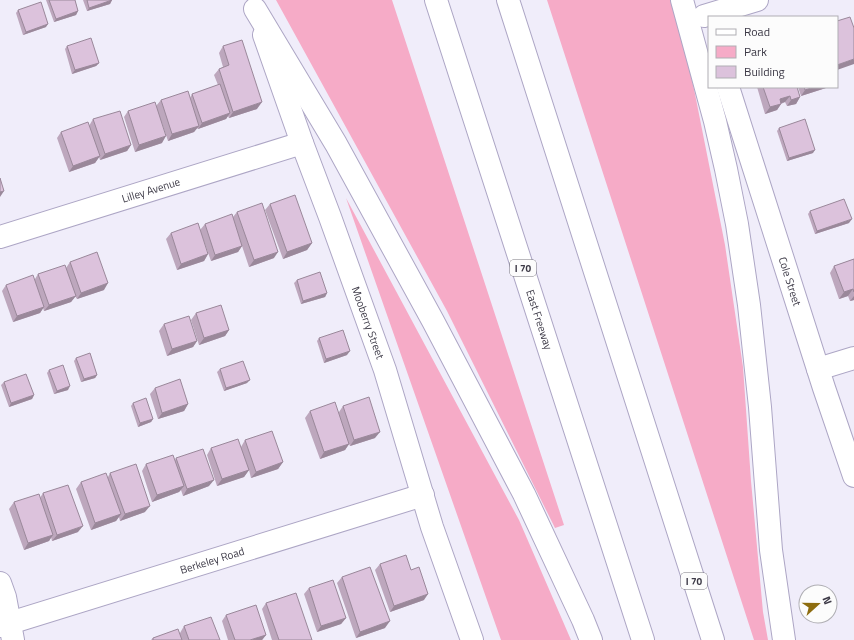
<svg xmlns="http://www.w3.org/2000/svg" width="854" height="640" viewBox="0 0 854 640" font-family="'Titillium Web',sans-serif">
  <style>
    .green { fill: #f6abc7 }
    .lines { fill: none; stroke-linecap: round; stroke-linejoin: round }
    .minor-casing { stroke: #ada6c5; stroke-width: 24 }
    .motorway-casing { stroke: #ada6c5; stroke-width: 24 }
    .minor { stroke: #fff; stroke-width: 22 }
    .motorway { stroke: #fff; stroke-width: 22 }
    .wall { fill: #bda7bd }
    .shaded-wall { fill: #9a889a }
    .building { fill: #dcc2dc; stroke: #9a889a }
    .labels { text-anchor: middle; stroke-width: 3; stroke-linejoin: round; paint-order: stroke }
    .shield { fill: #fcfcfc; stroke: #76747d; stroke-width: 1 }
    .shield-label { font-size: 10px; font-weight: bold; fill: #3c3946 }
    .street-label { font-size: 11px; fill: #3c3946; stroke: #fcfcfc }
  </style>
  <rect width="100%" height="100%" fill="#f0edfa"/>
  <path class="green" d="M276,0H392L564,525L555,528L447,311Z
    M547,0H673L694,89L725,245L743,367L751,481L763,612L768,640H754Z
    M346,198L519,520L571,640H501Z"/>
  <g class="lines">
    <defs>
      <g id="minor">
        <path d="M704,16L757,0"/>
        <path id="s1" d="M264,35L302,143L330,217L385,370L432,527L472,640"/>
        <path id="s2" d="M728,87L824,388L854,476"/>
        <path id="s3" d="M0,237L302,143"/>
        <path d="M818,369L854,358"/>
        <path d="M0,583L5,597L13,640"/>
        <path id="s4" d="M0,626L423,495"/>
      </g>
      <g id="motorway">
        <path id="s5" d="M436,0L643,640"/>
        <path d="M508,0L713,640"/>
        <path d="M682,0L715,121L726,169L737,224L749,305L760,407L771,550L784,640"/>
        <path d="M255,9L336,144L433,321L524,494L583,620L591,640"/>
      </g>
    </defs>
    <use href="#minor" class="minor-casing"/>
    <use href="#motorway" class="motorway-casing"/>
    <use href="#minor" class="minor"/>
    <use href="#motorway" class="motorway"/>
  </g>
  <path class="wall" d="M46,0H75L78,11L76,15L54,22Z
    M83,0H112L110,4L87,11Z
    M18,10L46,27L23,35L16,13Z
    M67,46L99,63L96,66L72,74L65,49Z
    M223,46L257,109L229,118L228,116L226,119L198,129L197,128L194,132L168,141L162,123V143L135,152L124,117L128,111L156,106L161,100L190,98L192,94L218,85L214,75L219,69L223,67L219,53Z
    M757,87H797L800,97L796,104L787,106L785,102L781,104L777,110L765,114Z
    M798,87H829L801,96Z
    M93,119L131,145L127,151L100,160L99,157L95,163L69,172L57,138L61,132L89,126Z
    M779,128L813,153L787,161L777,131Z
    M270,204L312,243L307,250L283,259L265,210Z
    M810,211L849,223L815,234L808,214Z
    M237,212L274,258L249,267L242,246L238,252L211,261L200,230L205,224L233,217Z
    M171,233L208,254L204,261L177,270L166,239Z
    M854,259V300L850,301L848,296L839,299L830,273L834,266Z
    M70,262L104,290L77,299L75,296L71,302L44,311L43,308L40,313L13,322L2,291L6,285L35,279L38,274L66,268Z
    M297,280L327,293L325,297L301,304L294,283Z
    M196,313L229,330L225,336L199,345L191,320Z
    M164,324L197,341L193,347L167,356L159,331Z
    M319,338L347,355L324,363L317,341Z
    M76,358L97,375L95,378L81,382L74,361Z
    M220,369L247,383L224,391L217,372Z
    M49,370L68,390L54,394L47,373Z
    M4,382L34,395L32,399L9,407L1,385Z
    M155,388L188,404L184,411L158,419L150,394Z
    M133,403L153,419L151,422L138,427L131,406Z
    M343,406L375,438L350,446L349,444L345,450L320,459L305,418L310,411L339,412Z
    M245,440L283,462L278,469L251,478L249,470L244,477L217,486L207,455L211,448L241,447Z
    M176,458L209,486L183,496L181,490L179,492L152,502L142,471L146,464L175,460Z
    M110,473L145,512L120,521L119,517L116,521L91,530L76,489L81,482L108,477Z
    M43,493L78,532L52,541L51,537L49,541L24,550L9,509L14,502L40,498Z
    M380,564L411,570L424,600L390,612L375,570Z
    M342,577L385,628L356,638L337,583Z
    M309,588L346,618L341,624L317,632L304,594Z
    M266,603L312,640H272L262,609Z
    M226,615L266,635L262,640H228L222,621Z
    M184,626L220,640H151L153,638L180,633Z"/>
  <path class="shaded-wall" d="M112,0L110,4L87,11L89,8Z
    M78,11L76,15L54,22L56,19Z
    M48,24L46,27L23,35L26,32Z
    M854,59V64L837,70V65Z
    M99,63L96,66L72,74L75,70Z
    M814,87H829L801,96L805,90Z
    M790,96L785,102L775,105L780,99Z
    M800,97L796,104L787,106L791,100Z
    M262,102L257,109L229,118L233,112Z
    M781,104L777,110L765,114L770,107Z
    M230,113L226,119L198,129L202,123Z
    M199,126L194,132L168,141L172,134Z
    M166,136L162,143L135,152L139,145Z
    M131,145L127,151L100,160L105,154Z
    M815,150L813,153L787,161L789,158Z
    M100,156L95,163L69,172L73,166Z
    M4,191L0,197V192Z
    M852,219L849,223L815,234L817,231Z
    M312,243L307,250L283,259L287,252Z
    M242,246L238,252L211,261L215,255Z
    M278,252L274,258L249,267L254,260Z
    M208,254L204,261L177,270L181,264Z
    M108,283L104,290L77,299L81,293Z
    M853,289L848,296L839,299L844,292Z
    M327,293L325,297L301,304L303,301Z
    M76,296L71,302L44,311L49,305Z
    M854,296V300L850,301Z
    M44,307L40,313L13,322L17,316Z
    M229,330L225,336L199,345L204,338Z
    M197,341L193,347L167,356L172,349Z
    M350,351L347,355L324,363L326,359Z
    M97,375L95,378L81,382L84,379Z
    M250,380L247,383L224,391L226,388Z
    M70,386L68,390L54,394L57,391Z
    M34,395L32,399L9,407L11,403Z
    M188,404L184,411L158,419L162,413Z
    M153,419L151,422L138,427L140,423Z
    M380,432L375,438L350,446L354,440Z
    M349,444L345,450L320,459L324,452Z
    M283,462L278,469L251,478L256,472Z
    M249,470L244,477L217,486L222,479Z
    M214,480L209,486L183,496L187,489Z
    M184,486L179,492L152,502L157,495Z
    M150,506L145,512L120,521L125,514Z
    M121,514L116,521L91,530L95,523Z
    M83,526L78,532L52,541L57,535Z
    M53,535L49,541L24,550L28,543Z
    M428,594L424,600L390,612L394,606Z
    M346,618L341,624L317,632L321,626Z
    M390,621L385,628L356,638L360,632Z
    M266,635L262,640H250Z"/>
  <path class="building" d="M49,0H75L78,11L56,19Z
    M87,0H112L89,8Z
    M41,2L48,24L26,32L18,10Z
    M850,17L854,28V59L837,65V21Z
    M91,38L99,63L75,70L67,46Z
    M242,40L262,102L233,112L219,69L229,65L223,46Z
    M220,84L230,113L202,123L192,94Z
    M763,87H797L800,97L791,100L790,96L780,99L781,104L770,107Z
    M804,87H814L805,90Z
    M188,91L199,126L172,134L161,100Z
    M155,102L166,136L139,145L128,111Z
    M120,111L131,145L105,154L93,119Z
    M805,119L815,150L789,158L779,128Z
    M88,122L100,156L73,166L61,132Z
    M0,178L4,191L0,192Z
    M295,195L312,243L287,252L270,204Z
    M844,199L852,219L817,231L810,211Z
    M262,203L278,252L254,260L237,212Z
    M232,214L242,246L215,255L205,224Z
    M198,223L208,254L181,264L171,233Z
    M97,252L108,283L81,293L70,262Z
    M854,259V292L853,289L844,292L834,266Z
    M65,265L76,296L49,305L38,274Z
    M320,272L327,293L303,301L297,280Z
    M33,275L44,307L17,316L6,285Z
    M221,305L229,330L204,338L196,313Z
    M189,316L197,341L172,349L164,324Z
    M343,330L350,351L326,359L319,338Z
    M90,353L97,375L84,379L76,358Z
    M243,361L250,380L226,388L220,369Z
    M63,365L70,386L57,391L49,370Z
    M26,374L34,395L11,403L4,382Z
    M180,379L188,404L162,413L155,388Z
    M369,397L380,432L354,440L343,406Z
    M146,398L153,419L140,423L133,403Z
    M335,402L349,444L324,452L310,411Z
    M272,431L283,462L256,472L245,440Z
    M238,439L249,470L222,479L211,448Z
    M203,449L214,480L187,489L176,458Z
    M173,455L184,486L157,495L146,464Z
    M136,464L150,506L125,514L110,473Z
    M106,473L121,514L95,523L81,482Z
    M68,485L83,526L57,535L43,493Z
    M39,494L53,535L28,543L14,502Z
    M406,555L411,570L419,567L428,594L394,606L380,564Z
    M370,567L390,621L360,632L342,577Z
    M333,580L346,618L321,626L309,588Z
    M296,593L312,640H279L266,603Z
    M256,605L266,635L250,640H235L226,615Z
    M211,617L220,640H189L184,626Z
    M178,629L182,640H153V638Z"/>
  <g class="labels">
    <g class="shield">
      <rect x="510" y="260" width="26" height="16" rx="3"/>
      <rect x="681" y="573" width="26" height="16" rx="3"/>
    </g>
    <g class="shield-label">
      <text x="523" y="272">I 70</text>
      <text x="694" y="585">I 70</text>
    </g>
    <g class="street-label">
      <text dy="4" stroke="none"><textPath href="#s3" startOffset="158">Lilley Avenue</textPath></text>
      <text dy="4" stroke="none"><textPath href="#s2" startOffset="204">Cole Street</textPath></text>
      <text dy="4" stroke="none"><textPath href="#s5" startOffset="336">East Freeway</textPath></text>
      <text dy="4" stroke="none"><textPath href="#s1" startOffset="306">Mooberry Street</textPath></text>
      <text dy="4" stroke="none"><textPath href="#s4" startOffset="222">Berkeley Road</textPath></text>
    </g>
  </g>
  <rect x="708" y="16" width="130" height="72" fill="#fcfcfc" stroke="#afaeb3"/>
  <rect x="716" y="29" width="20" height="6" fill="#ffffff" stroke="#afaeb3"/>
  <text x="744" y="36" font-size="12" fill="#3c3946">Road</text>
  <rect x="716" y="46" width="20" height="12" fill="#f6abc7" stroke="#afaeb3"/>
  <text x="744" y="56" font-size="12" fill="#3c3946">Park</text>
  <rect x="716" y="66" width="20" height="12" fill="#dcc2dc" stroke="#afaeb3"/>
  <text x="744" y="76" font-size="12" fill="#3c3946">Building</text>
  <g transform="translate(818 604) rotate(69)"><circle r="19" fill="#fcfcfc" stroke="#afaeb3"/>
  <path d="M0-3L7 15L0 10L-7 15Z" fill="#8d6c0f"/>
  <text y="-6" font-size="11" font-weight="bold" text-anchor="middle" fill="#3c3946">N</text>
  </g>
</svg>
